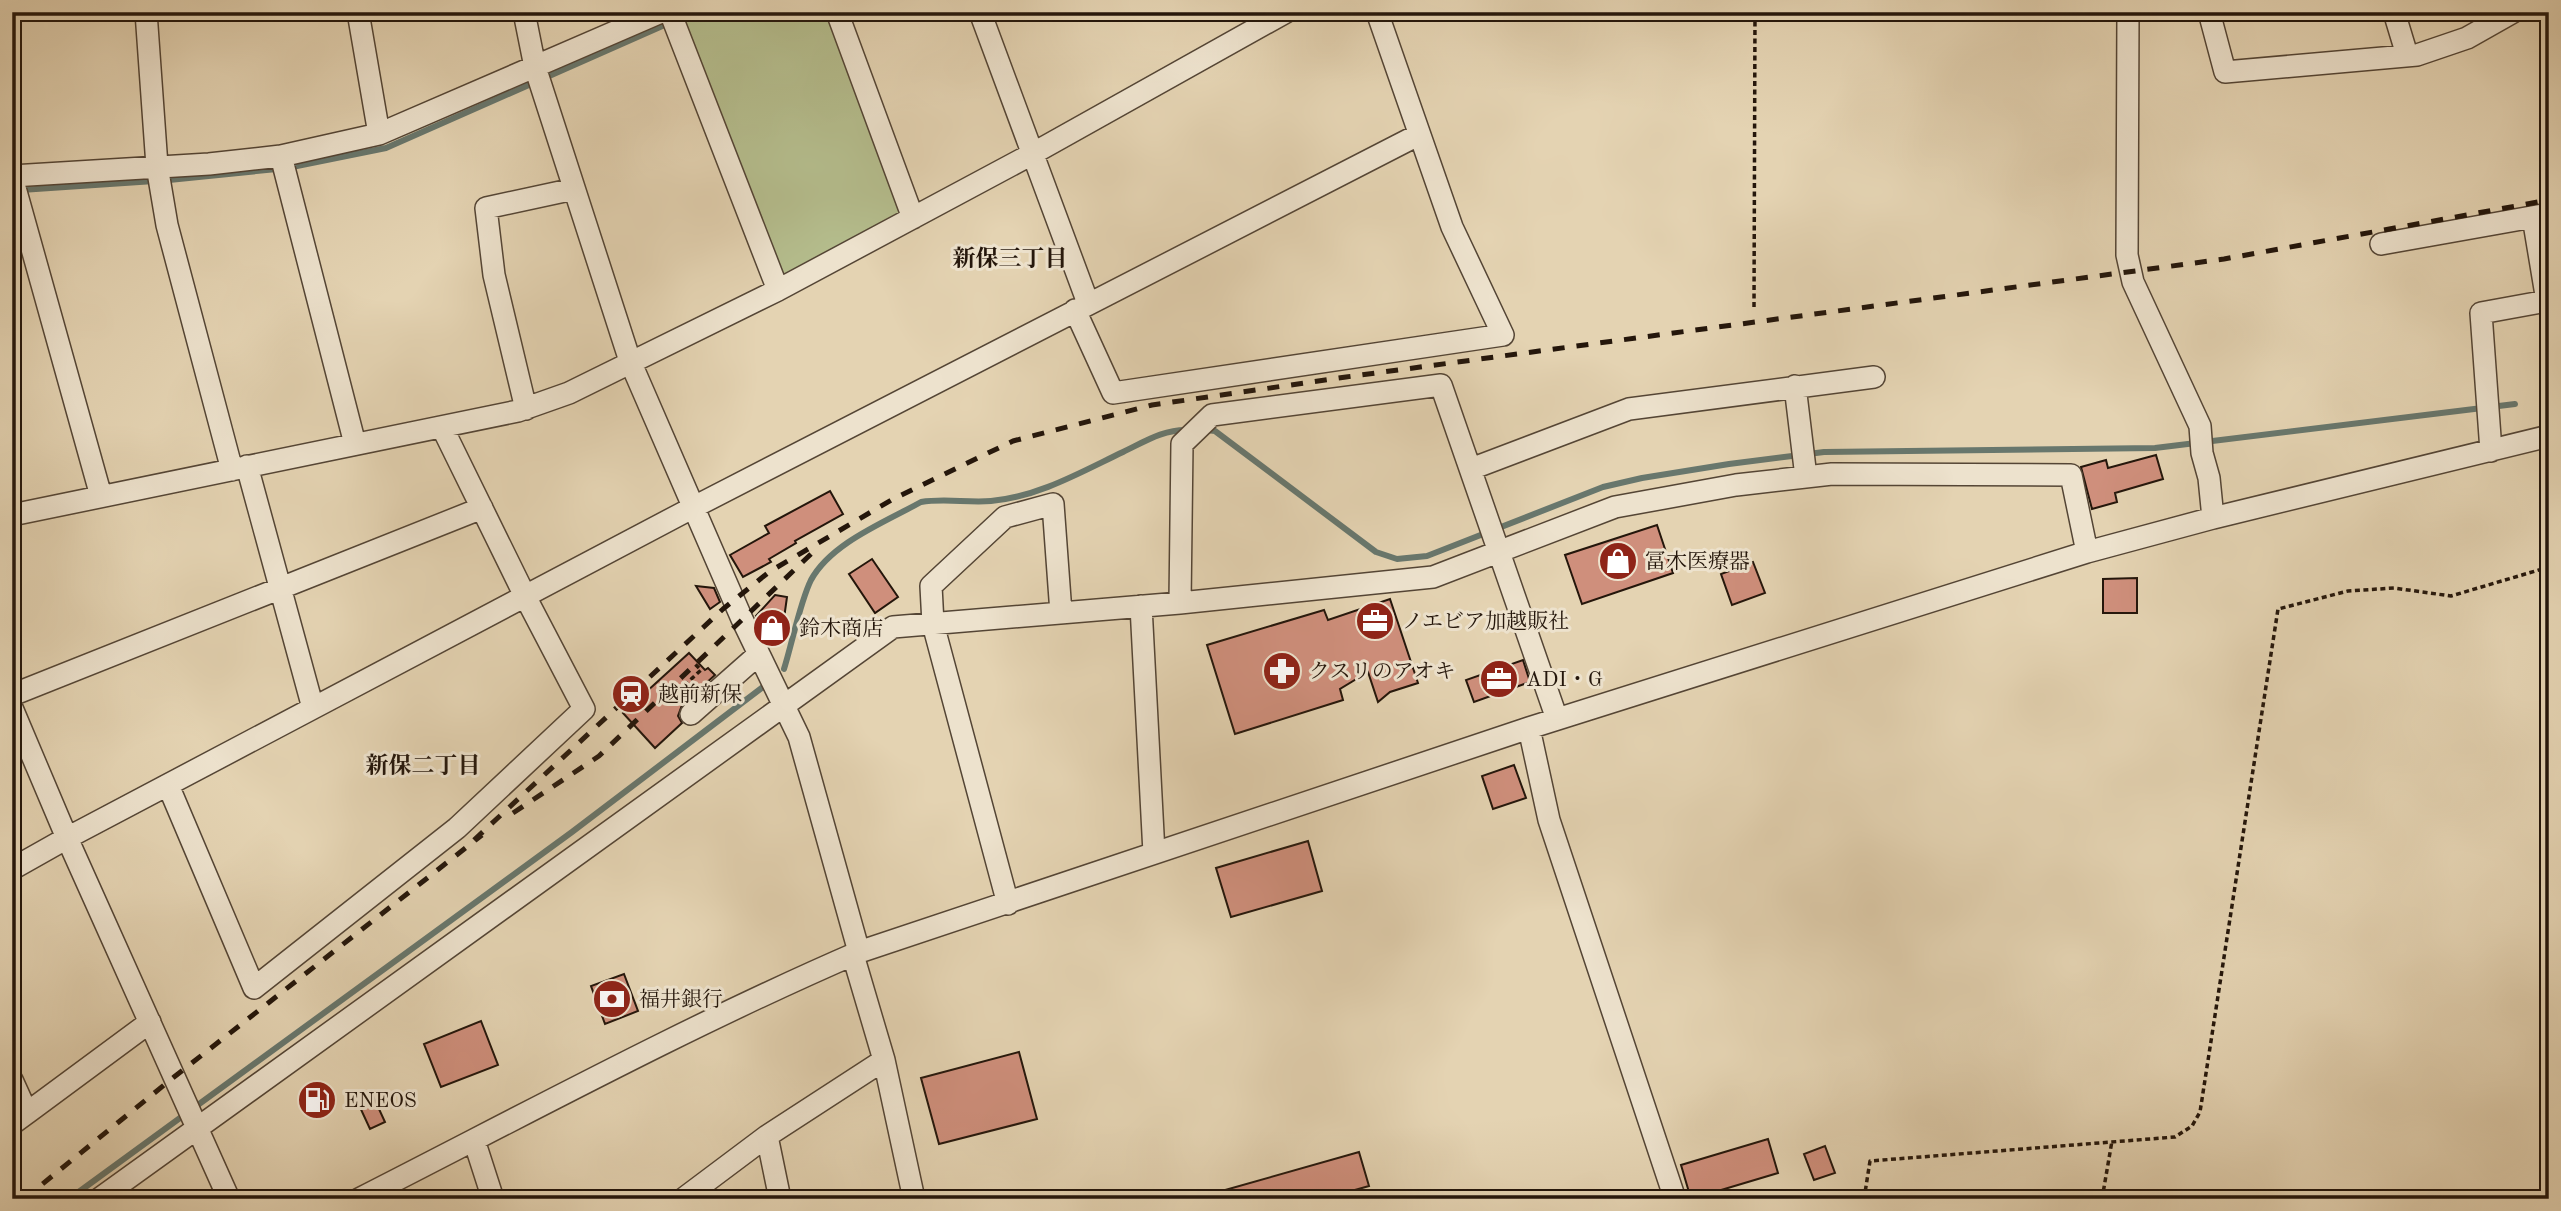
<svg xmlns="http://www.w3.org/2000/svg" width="2561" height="1211" viewBox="0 0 2561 1211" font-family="'Old Standard TT','Noto Serif JP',serif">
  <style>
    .green { fill: #b4bc8c; stroke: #6c694c; stroke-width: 2 }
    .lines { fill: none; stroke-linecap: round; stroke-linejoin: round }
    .stream { stroke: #68776d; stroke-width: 6 }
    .building { fill: #cf8f7c; stroke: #24160b; stroke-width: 2 }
    .minor-casing { stroke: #544535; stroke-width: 24 }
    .path { stroke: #24160b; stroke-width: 3.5; stroke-dasharray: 5 3.5; stroke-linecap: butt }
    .minor { stroke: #ede2cd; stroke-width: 21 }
    .rail { stroke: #24160b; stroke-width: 5; stroke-dasharray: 12 12; stroke-linecap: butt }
    .labels { text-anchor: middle; stroke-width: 6; stroke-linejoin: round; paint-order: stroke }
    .poi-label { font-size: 21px; fill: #24160b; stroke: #ede2cd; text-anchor: start }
    .neighbourhood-label { font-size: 23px; font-weight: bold; fill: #24160b; stroke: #ede2cd }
  </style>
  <rect width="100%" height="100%" fill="#e4d3b2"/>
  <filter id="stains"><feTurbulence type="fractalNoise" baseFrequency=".00286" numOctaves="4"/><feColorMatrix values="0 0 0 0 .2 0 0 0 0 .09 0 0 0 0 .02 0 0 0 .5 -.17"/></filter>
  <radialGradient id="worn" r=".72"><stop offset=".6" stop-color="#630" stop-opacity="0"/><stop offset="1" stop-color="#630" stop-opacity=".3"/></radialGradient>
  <path class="green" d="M704,12H830L913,218L783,287L676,26Z"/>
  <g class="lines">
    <path class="stream" d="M21,190L169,180L287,168L386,148L694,12
      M1206,430L1215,431L1376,552L1397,559L1427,556L1603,487L1642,478L1729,464L1824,452L2155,448L2515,404
      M784,669C792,644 800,602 811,580C831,543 885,522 921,502C945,498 967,503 991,501C1038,497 1081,472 1123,452C1144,442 1164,429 1188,430
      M69,1199L572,832L763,687"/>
  </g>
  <path class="building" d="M2156,455L2163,479L2115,493L2117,502L2092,509L2081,467L2106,460L2108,468Z
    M830,491L843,514L795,541L796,543L769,559L771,562L743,577L730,555L769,533L765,526Z
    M1657,525L1673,573L1582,604L1565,555Z
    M872,559L898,597L875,613L849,574Z
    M1753,562L1765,593L1732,605L1721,574Z
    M2137,578V613H2103V579Z
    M696,586L714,588L720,602L710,609Z
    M775,595L787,597L781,640L771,645L756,616Z
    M1390,599L1418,683L1390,692L1378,702L1368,672L1340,689L1343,700L1235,734L1207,645L1324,610L1328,620Z
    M689,653L705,670L708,668L715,675L682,705L678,716L682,723L655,748L623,713Z
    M1523,660L1530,682L1474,702L1466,680Z
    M1514,765L1526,798L1493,809L1482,776Z
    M1308,841L1322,891L1231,917L1216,868Z
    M624,974L638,1011L605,1024L591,986Z
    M481,1021L498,1065L441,1087L424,1044Z
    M1019,1052L1037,1119L939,1144L921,1078Z
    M373,1096L385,1122L370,1129L358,1103Z
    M1768,1139L1778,1173L1691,1199L1681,1165Z
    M1825,1146L1835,1173L1814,1180L1804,1154Z
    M1359,1152L1369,1186L1323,1199H1212L1211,1194Z"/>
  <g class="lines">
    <defs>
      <path id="minor" d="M146,12L157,166L167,225L232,470
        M358,12L379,134
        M524,12L535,67L630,361L742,619L799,737L859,952
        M670,12L778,290
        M837,12L913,218
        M980,12L1088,303
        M2128,12L2127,255L2133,282L2200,426L2202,453L2209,478L2213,518
        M2209,12L2225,72L2417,55L2467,38L2513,12
        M2394,12L2407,55
        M281,156L355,444
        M12,176L209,164L281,156L379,134L661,12
        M12,177L101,496
        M2381,244L2549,214
        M1075,310L1113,393L1503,335L1452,227L1377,12
        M1795,386L1806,477
        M526,409L494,275L486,208L574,189
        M2491,451L2481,313L2547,301L2533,217
        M247,466L313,708
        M1471,469L1629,409L1874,377
        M12,515L518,411L569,393L778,290L1032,154L1286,12
        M1180,603L1182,444L1212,415L1441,385L1557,719
        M1141,606L1154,853
        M12,695L482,508
        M12,708L67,838L229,1199
        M691,714L759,654
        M1529,728L1549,820L1675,1199
        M168,785L254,988L457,828L584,709L525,596L442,427
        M12,869L67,838L694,507L1418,135
        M1008,904L933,624L931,586L1005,517L1053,504L1061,613
        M853,955L884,1060L914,1199
        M12,1080L27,1113L12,1124
        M27,1113L150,1022
        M767,1136L780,1199
        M474,1140L493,1199
        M99,1199L893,627L1180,603L1433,577L1615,507L1736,485L1832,474L2071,475L2087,552
        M359,1199C524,1115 688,1026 859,952L1529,728L2087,552L2213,518L2549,436
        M683,1199L767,1136L884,1060"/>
    </defs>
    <use href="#minor" class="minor-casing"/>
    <path class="path" d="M1754,307L1755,12
      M676,697L674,695L701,670L694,663
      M1864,1199L1870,1161L2175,1137L2192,1126L2200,1112L2278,609L2348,591L2394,588L2451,596L2549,567
      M2102,1199L2112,1141"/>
    <use href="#minor" class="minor"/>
    <path class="rail" d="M513,813L599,756L811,554
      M474,840L723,609L769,572L893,499L1013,441L1152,405L1346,377L2224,259L2549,200
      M24,1199L174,1077L482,835"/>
  </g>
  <defs>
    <symbol id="shop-disc" viewBox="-11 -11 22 22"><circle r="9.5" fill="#8f2418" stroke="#ede2cd"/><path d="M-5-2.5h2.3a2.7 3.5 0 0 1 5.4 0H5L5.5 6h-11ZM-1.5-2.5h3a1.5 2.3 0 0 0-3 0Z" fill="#fff"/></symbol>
    <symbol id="office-disc" viewBox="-11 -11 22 22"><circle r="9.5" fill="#8f2418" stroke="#ede2cd"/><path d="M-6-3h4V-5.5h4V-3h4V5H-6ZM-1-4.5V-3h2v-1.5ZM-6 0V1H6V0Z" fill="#fff"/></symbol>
    <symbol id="pharmacy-disc" viewBox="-11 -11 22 22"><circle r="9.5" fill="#8f2418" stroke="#ede2cd"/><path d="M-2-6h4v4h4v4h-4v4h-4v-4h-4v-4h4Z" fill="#fff"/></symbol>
    <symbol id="station-disc" viewBox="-11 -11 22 22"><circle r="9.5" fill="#8f2418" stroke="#ede2cd"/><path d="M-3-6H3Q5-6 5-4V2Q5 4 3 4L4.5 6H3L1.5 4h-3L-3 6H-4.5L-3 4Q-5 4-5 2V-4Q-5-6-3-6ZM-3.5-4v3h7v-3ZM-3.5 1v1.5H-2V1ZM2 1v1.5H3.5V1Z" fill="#fff"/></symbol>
    <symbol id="bank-disc" viewBox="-11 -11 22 22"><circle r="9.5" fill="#8f2418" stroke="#ede2cd"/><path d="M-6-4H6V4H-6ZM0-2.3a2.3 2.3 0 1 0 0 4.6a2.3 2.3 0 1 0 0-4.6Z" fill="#fff"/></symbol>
    <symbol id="fuel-disc" viewBox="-11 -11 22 22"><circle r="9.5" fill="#8f2418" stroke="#ede2cd"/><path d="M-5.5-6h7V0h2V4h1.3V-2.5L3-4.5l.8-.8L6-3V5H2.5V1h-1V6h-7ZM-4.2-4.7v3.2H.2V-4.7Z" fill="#fff"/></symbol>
  </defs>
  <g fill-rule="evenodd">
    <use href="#shop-disc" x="1596" y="539" width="44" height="44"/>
    <use href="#office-disc" x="1353" y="599" width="44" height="44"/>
    <use href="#shop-disc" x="750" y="606" width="44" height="44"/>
    <use href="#pharmacy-disc" x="1260" y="649" width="44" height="44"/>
    <use href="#office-disc" x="1477" y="657" width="44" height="44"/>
    <use href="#station-disc" x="609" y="672" width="44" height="44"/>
    <use href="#bank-disc" x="590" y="977" width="44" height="44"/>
    <use href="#fuel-disc" x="295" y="1078" width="44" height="44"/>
  </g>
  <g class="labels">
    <g class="poi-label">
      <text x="1645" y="568">冨木医療器</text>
      <text x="1402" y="628">ノエビア加越販社</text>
      <text x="799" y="635">鈴木商店</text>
      <text x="1309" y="678">クスリのアオキ</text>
      <text x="1526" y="686">ADI・G</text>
      <text x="658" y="701">越前新保</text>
      <text x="639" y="1006">福井銀行</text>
      <text x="344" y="1107">ENEOS</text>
    </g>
    <g class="neighbourhood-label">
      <text x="1010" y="266">新保三丁目</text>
      <text x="423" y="773">新保二丁目</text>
    </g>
  </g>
  <rect width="2561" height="1211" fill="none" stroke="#e4d3b2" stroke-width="42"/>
  <rect x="14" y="14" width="2533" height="1183" fill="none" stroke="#24160b" stroke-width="3.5"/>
  <rect x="21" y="21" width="2519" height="1169" fill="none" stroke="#24160b" stroke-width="2"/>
  <rect width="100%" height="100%" filter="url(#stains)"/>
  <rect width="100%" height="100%" fill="url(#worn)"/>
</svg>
